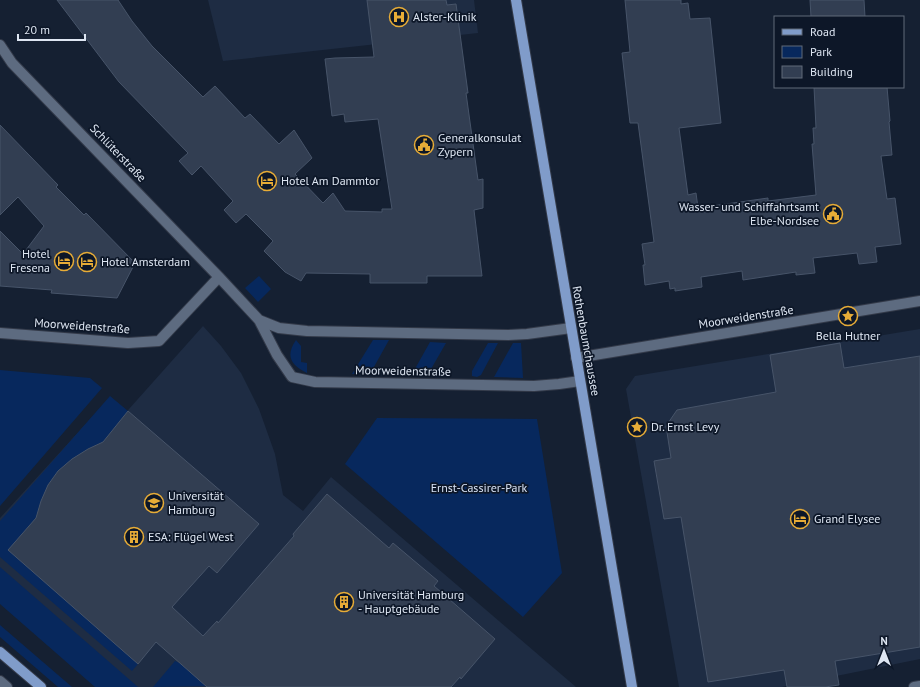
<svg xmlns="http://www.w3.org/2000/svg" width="920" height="687" viewBox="0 0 920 687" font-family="'PT Sans',sans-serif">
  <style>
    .built { fill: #1e2c43 }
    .green { fill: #07285d }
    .building { fill: #323e52; stroke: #475469 }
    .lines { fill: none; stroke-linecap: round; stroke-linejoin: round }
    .minor-casing { stroke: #333a49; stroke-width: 12 }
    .major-casing { stroke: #333a49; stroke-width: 12 }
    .minor { stroke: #5d6b80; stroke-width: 10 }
    .major { stroke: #809cca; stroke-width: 10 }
    .labels { text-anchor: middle; stroke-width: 3.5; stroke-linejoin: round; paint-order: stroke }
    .poi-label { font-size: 12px; fill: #dee6f2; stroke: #0d1728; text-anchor: start }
    .street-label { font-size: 12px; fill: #dee6f2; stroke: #0d1728 }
    .park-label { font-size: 12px; fill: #d7e2f5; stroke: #0d1728 }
  </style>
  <rect width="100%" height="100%" fill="#152032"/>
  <path class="built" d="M208,0H474L478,33L223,61Z
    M203,326L221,346L241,373L259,409L275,454L283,495L303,511L331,477L576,687H108L0,593V518L105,403L121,418Z
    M920,329V659L782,687H679L626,389L635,376Z"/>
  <path class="green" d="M259,276L271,289L258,302L245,288Z
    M296,340L301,346V362L307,363V373C291,365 285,356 296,340Z
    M373,340H389L370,374H352Z
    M430,342L446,343L427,376H411Z
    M488,343H498L481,375L477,377L472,376V371Z
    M513,343H521L523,378L494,377Z
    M0,370L90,378L102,388L0,506Z
    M110,396L128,411L103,442L88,449L72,459L58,471L48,485L41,501L36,518L9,550L138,664L132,671L0,557V521Z
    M377,418L537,419L562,573L523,617L345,464Z
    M0,567L138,687H95L0,604Z
    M0,625L72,687H58L0,637Z
    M175,661L180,663L206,686L153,687Z"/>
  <path class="building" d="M57,0H118L132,21L152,46L203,97L215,86L245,118L250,114L279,144L294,130L312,158L295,174L323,203L333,193L345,211L382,212V209H392L378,119L345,122L344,114L332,116L325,59L335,58L374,57L367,0H446L447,5L456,4L468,93H466L478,180L483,179V208L474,210L482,276H427V283H370V274L306,273L301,281L285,272L264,251L273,241L246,214L236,223L224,210L233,201L201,166L192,175L179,161L188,153L119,82Z
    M625,0H681V4L688,3L690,19L710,18L721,123L679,128L688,195L696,193L698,208L768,198V201L816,195L812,144H814L813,128H816L814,87H887L890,121L889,122L892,155L881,156L887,199L895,198L901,244L875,247L877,262L859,264L857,253L813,258L815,273L796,275V272L743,280L742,271L701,277L702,287L675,291V288L670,289L669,281L645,285L643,265H645L642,244L654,242L638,123H630L622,53L630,52Z
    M810,0H864L865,17H811Z
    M0,125L58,185L56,187L84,215L86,213L135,263L117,298L51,293L52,290L0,286V231L23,254L44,226L18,197L0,215Z
    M840,343L844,368L920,356V647L835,661L839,685L825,687H787L784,670L708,682L681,517L664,519L654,461L671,458L666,426L677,410L776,392L770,355Z
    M128,411L259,524L217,573L209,566L172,607L203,636L217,621L218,623L294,536L293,534L327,494L389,548L393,543L438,581L434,586L495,639L461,679L460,677L451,687H207L156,642L138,664L8,550L36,518L41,501L48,485L58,471L72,459L88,449L103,442Z"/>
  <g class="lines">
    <defs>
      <path id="minor" d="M0,45L12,63L219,277L259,320L277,355L292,377L315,382L534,386L559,384L580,381
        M259,320L279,328L307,331L508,335L527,334L571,328
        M0,333L128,343L159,341L219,277
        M576,358L920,301
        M0,681L7,687
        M914,687L920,686"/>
      <path id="major" d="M516,0L632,687
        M0,652L41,687"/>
    </defs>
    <use href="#minor" class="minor-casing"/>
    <use href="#major" class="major-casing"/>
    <use href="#minor" class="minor"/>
    <use href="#major" class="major"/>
  </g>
  <defs>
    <symbol id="hospital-ring" viewBox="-11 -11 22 22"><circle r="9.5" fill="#0d1728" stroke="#e7ac37" stroke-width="1.5"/><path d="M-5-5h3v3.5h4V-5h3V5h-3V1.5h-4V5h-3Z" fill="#e7ac37"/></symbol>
    <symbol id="civic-ring" viewBox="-11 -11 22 22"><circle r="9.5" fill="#0d1728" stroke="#e7ac37" stroke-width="1.5"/><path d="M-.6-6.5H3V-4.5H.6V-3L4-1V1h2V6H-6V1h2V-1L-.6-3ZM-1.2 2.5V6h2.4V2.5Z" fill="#e7ac37"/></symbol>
    <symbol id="hotel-ring" viewBox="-11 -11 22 22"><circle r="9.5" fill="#0d1728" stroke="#e7ac37" stroke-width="1.5"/><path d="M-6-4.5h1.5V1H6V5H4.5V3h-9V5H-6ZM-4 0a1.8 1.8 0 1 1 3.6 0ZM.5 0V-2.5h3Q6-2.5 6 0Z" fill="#e7ac37"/></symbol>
    <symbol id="sight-ring" viewBox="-11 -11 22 22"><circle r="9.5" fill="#0d1728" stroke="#e7ac37" stroke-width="1.5"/><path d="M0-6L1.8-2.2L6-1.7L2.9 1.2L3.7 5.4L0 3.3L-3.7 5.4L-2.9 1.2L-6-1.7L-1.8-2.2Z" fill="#e7ac37"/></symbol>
    <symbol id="university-ring" viewBox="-11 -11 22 22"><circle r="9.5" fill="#0d1728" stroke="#e7ac37" stroke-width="1.5"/><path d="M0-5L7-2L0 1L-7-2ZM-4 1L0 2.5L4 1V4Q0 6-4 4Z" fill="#e7ac37"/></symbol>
    <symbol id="building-ring" viewBox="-11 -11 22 22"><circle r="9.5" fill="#0d1728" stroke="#e7ac37" stroke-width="1.5"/><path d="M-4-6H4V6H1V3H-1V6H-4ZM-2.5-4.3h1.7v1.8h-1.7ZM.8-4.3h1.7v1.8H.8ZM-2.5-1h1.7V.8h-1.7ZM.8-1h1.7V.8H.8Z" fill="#e7ac37"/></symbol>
  </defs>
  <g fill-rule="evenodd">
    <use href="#hospital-ring" x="388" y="6" width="22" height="22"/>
    <use href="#civic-ring" x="413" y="134" width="22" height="22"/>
    <use href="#hotel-ring" x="256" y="170" width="22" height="22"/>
    <use href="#civic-ring" x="822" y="203" width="22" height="22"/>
    <use href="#hotel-ring" x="53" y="250" width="22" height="22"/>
    <use href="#hotel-ring" x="76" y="251" width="22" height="22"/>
    <use href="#sight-ring" x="837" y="305" width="22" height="22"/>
    <use href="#sight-ring" x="626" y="416" width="22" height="22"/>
    <use href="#university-ring" x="143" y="492" width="22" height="22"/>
    <use href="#hotel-ring" x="789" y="508" width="22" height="22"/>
    <use href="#building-ring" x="123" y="526" width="22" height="22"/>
    <use href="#building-ring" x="333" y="591" width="22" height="22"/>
  </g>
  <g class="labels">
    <g class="poi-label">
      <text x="413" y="21">Alster-Klinik</text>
      <text x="438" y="142">Generalkonsulat<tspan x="438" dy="14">Zypern</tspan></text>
      <text x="281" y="185">Hotel Am Dammtor</text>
      <text x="819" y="211" text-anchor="end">Wasser- und Schiffahrtsamt<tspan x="819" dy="14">Elbe-Nordsee</tspan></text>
      <text x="50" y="258" text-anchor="end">Hotel<tspan x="50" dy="14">Fresena</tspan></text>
      <text x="101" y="266">Hotel Amsterdam</text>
      <text x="848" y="340" text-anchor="middle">Bella Hutner</text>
      <text x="651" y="431">Dr. Ernst Levy</text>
      <text x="168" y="500">Universität<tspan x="168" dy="14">Hamburg</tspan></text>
      <text x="814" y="523">Grand Elysee</text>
      <text x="148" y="541">ESA: Flügel West</text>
      <text x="358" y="599">Universität Hamburg<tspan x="358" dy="14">- Hauptgebäude</tspan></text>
    </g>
    <g class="street-label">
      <text transform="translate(118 153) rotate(46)" y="4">Schlüterstraße</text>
      <text transform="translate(746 317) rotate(-9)" y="4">Moorweidenstraße</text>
      <text transform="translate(82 326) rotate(4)" y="4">Moorweidenstraße</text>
      <text transform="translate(586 341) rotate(80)" y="4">Rothenbaumchaussee</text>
      <text transform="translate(403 371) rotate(1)" y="4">Moorweidenstraße</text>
    </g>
    <g class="park-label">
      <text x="479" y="492">Ernst-Cassirer-Park</text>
    </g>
  </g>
  <rect x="774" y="16" width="130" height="72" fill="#0d1728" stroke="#616a79"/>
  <rect x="782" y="29" width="20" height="6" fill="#809cca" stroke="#616a79"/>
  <text x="810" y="36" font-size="12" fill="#dee6f2">Road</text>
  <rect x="782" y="46" width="20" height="12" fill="#07285d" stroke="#616a79"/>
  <text x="810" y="56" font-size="12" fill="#dee6f2">Park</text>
  <rect x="782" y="66" width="20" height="12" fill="#323e52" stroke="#616a79"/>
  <text x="810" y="76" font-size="12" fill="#dee6f2">Building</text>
  <g transform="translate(884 651)" stroke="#0d1728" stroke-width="3" paint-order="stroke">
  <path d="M0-3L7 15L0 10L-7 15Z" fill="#dee6f2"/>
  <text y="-6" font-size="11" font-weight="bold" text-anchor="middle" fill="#dee6f2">N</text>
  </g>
  <path d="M18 34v6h67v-6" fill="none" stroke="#dee6f2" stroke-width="2"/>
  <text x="24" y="34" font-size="12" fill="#dee6f2" stroke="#0d1728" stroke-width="3" paint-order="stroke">20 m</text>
</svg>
